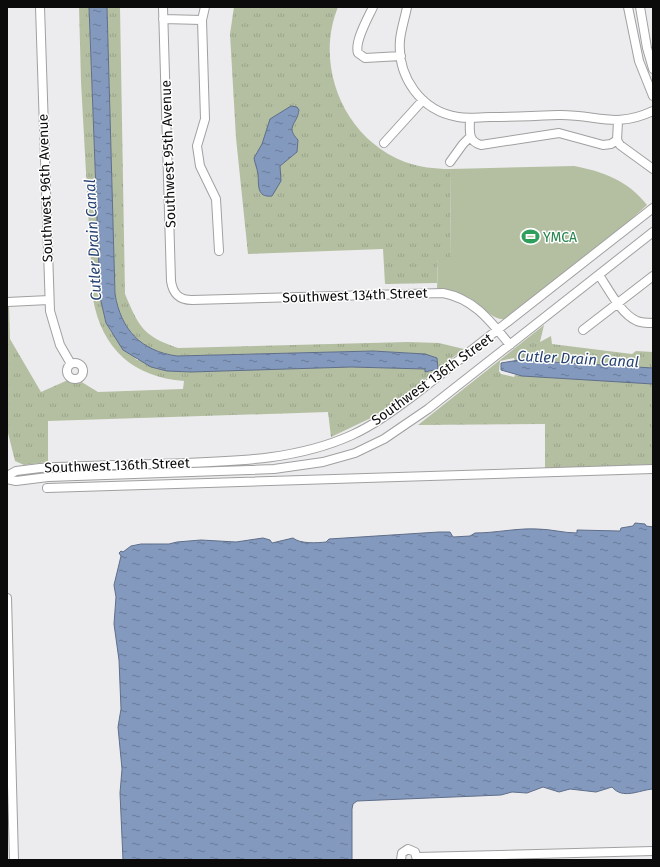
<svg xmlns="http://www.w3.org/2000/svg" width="660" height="867" viewBox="0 0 660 867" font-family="'Fira Sans',sans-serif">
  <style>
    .grass { fill: url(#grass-tufts) }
    .park { fill: #b4bfa2 }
    .water { fill: url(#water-ripples); stroke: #5f6e89 }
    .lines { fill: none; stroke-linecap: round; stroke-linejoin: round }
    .minor-casing { stroke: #a0a0a1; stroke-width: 10 }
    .minor { stroke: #fff; stroke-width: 8 }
    .labels { text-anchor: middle; stroke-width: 3; stroke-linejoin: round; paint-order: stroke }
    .street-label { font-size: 14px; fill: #0b0b0c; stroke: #fff }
    .leisure-label { font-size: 14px; fill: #27864d; stroke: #fff; text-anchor: start }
    .water-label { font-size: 15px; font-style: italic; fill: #254272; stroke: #fff }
  </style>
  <defs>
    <pattern id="grass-tufts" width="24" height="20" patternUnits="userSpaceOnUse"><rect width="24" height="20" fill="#b4bfa2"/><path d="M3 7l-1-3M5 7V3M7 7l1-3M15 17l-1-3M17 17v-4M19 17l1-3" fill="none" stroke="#99a38a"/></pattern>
    <pattern id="water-ripples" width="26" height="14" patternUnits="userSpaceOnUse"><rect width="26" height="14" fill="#8399be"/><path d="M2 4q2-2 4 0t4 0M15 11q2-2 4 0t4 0" fill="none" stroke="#697b99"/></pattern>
  </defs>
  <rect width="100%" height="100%" fill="#ececee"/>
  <path class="grass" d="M79,7H89L100,297L106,323L111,332L137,360L403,368L425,369V372L437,370L405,396L371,418L331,437L328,412L48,421V462L24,465L15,461L7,429V307L9,305L10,339L41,392L68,380L74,382L80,381L98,392L183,389L184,381C133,377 102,349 93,299L81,82Z
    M107,7H120L125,294C139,327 143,336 178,348L408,342L439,343L464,349L438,369L437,358L425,354L373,351L177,356C141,351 121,330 115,294Z
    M234,7H338C314,66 344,139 405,162C420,167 434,169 450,169L451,258H438L437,283L385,284L383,249L248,254L236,138L230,34Z
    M544,325L540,342L551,336L552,344L632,354L636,351L653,352V368L532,360L515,361L514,358L500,361L499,371L501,374L514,377L515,375L653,384V465L545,469V424L418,425Z"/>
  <path class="park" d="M574,166C602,171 629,181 647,205L628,222L505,319C493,321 480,304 470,298C460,293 449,290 437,289L438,258L451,257L450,169Z"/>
  <path class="water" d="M89,7H107L115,294C121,330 141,351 177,356L373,351L425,354L437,358L438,369L425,372V369L351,367L191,372L167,371L151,367L123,350L106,323L100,297Z
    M291,106L297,107L299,110C297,125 285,126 298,140L297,152L280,166L281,181L272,196C256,198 259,184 258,174C257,168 255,164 254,158L262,144L270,119Z
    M519,360L653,368V384L522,376L501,370V363Z
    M635,523L645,524L646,526L653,527V789C639,790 623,800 612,787L596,792L570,789L559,792L543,787L527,793L512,792L501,795L357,801L353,804L352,809V860H123L120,793L122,769L118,727L121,709L119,660L114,624L116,597L114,585L121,556L119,553L121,551L123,552L131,546L141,544H169L177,542L201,540L236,542L263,538L270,540L272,543L293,538C300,544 317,543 326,542L329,539L439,532H450L453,537L470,536L475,533C496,533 516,528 537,529C551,529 563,533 577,533V530L620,531L621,528L633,526Z"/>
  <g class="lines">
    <defs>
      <path id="minor" d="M40,7L50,311L60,345L71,364
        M163,7L171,281C173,294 179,300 192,300L443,293C475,299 491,322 510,345
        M205,7L202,20L205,119L197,146L200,166L216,199L219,251
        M373,7C368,18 354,42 358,53L365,58L401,56
        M407,7C405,18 401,29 400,40C397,77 421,111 458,117C469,119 480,117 491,117C514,117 536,116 558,115C597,114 614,129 653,111
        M628,7L639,61L653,96
        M640,7L647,48L653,69
        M163,19L202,20
        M470,118C470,130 467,141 481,145L559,133L603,145L611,144L617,140
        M618,121L617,140L620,145L653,169
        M384,143L423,100
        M450,162L463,144L470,137
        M599,275C609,290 621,314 637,321C642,323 648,323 653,323
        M7,302L49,300
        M583,330L653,276
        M67 371a8 8 0 1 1 16 0a8 8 0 1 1-16 0Z
        M7,476L16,471L40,468C88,465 137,465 186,463C242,461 299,459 352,435C374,425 394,410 413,396L653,208
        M7,479L16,481L48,477L274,469L323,462L355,453L384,439L428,409L653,232
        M47,488L653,469
        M7,598L14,860
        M417,857L653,851
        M401,860L402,853L408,849L415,852L417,860"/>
    </defs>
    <use href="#minor" class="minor-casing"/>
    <use href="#minor" class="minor"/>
  </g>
  <defs>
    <symbol id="stadium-bare" viewBox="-9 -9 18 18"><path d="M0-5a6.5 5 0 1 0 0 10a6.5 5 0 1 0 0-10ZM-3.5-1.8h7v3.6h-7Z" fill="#2e9e5b" stroke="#fff" stroke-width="2.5" paint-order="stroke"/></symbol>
  </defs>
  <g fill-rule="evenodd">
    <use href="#stadium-bare" x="518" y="224" width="25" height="25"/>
  </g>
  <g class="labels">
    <g class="street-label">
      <text transform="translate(168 154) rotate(-92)" y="5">Southwest 95th Avenue</text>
      <text transform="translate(45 188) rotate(-92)" y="5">Southwest 96th Avenue</text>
      <text transform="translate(355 295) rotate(-2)" y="5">Southwest 134th Street</text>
      <text transform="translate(432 379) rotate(-36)" y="5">Southwest 136th Street</text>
      <text transform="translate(117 465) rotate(-2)" y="5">Southwest 136th Street</text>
    </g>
    <g class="leisure-label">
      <text x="543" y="242">YMCA</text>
    </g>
    <g class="water-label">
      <text transform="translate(93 240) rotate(-93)" y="5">Cutler Drain Canal</text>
      <text transform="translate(578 359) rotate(3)" y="5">Cutler Drain Canal</text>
    </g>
  </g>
  <rect width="660" height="867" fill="none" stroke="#0b0b0c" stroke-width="16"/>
</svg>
